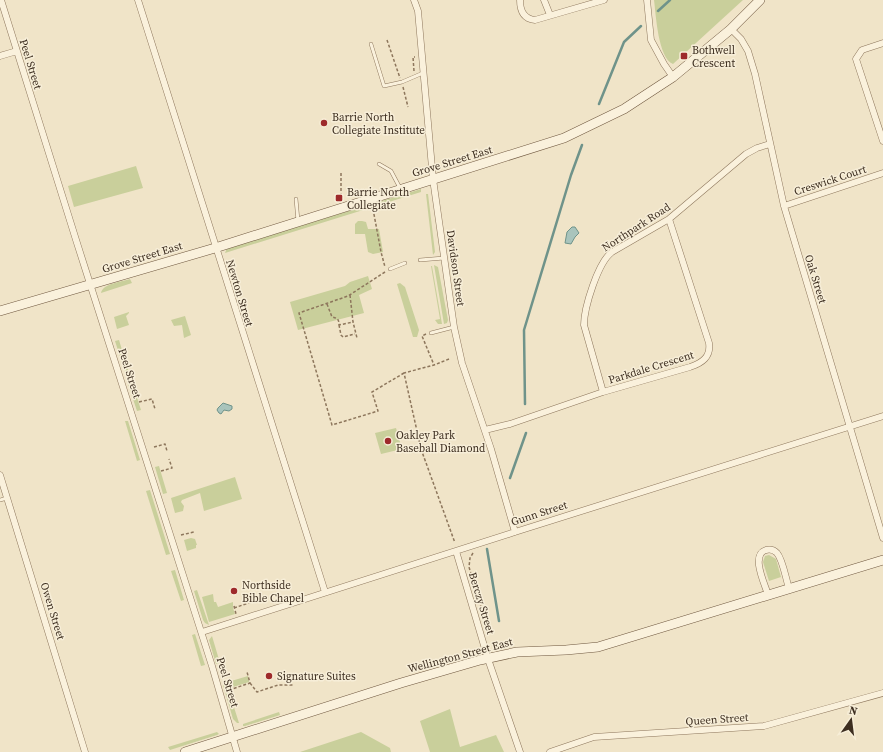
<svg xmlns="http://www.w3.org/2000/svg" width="883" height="752" viewBox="0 0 883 752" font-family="'Source Serif 4',serif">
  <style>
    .green { fill: #c9cf9b }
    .water { fill: #a9c4bc; stroke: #6f938a }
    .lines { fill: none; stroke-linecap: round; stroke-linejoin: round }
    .stream { stroke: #6f938a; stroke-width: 2.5 }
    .lane-casing { stroke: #8d765c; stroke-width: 4 }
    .street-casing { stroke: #8d765c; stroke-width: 7 }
    .secondary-casing { stroke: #6f573f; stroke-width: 10 }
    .path { stroke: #8d765c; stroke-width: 1.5; stroke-dasharray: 3 2; stroke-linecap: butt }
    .lane { stroke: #faf1dc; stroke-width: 3 }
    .street { stroke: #faf1dc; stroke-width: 6 }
    .secondary { stroke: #faf1dc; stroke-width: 9 }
    .poi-dot { fill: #9e2a2b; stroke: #f7eed8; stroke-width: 1.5 }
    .labels { text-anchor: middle; stroke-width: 3; stroke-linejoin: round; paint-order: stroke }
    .poi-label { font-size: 11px; fill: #3d2e20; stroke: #f7eed8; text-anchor: start }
    .street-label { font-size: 11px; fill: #3d2e20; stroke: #f7eed8 }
  </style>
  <rect width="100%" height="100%" fill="#f0e4c8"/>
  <path class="green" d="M654,0H743L673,64C658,58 656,15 654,0Z
    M136,166L143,188L74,207L68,186Z
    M421,189V192L225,253L227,248Z
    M426,194H428L435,252L433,255Z
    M358,221H362L366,222L368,229H379L383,252L373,254L368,252L365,234H355V224Z
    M434,265L438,267L448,320L447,323L444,324Z
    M431,266H432L442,324H438L435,320L440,319Z
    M368,276L372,289L359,295L364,313L298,330L290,302L345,286L350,282Z
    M130,279L132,283L101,293C103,283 122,282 130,279Z
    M400,283L405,287L419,330L417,337H413L397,284Z
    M129,312V313L126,316L129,325L117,329L114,317Z
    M185,316L191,335L184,338L182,325L174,326L171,320Z
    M119,340L129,373L125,372L115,341Z
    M132,382L141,410L137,411L128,384Z
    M125,421H128L140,460L137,461Z
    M396,428L402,449L381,454L375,433Z
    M159,466L167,493L163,494L155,467Z
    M235,477L242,499L204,511L200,493L182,500L181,502L184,506L183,511L175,513L171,498Z
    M150,490L170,554L166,555L146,491Z
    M191,538L195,539L197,545H196V548L187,551L184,540Z
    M769,555L776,559L781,577L769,581L763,562L765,556Z
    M175,570L184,600L181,601L171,571Z
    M197,590L209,625L205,623L203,620L194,591Z
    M213,594L214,602H216L218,607L233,602V608L235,614L209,622L202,597Z
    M195,634L205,665L201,666L192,635Z
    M212,636L220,663L216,664L209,640Z
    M248,676L249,682L230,688L228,682Z
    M226,682L239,723H237L233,719L223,685Z
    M450,709L460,747L496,735L504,752H430L420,721Z
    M279,712L280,715L245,726H243V724Z
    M217,732L219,734L217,735L170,750L168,747Z
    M361,732L390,748L391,752H300Z"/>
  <path class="water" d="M572,227H575L579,233L575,237L571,244L565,243L567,232Z
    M223,403L232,406V409L229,411L224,410L221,414L219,413L217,410L218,408Z"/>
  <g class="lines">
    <path class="stream" d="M658,11L670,0
      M599,104L624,42L641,26
      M525,404L524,330L571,175L582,145
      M510,478L526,433
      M487,549L499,621"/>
    <defs>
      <path id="lane" d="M371,44L384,86L402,82L423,73
        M379,164L391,171L400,188
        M296,199L298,221
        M420,260L444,258
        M390,269L405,263
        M431,333L454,327
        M0,500L7,498"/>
      <path id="street" d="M1,0L77,243L212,666L237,752
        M138,0L325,592
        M414,0L418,11L433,179L454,327L462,363L491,449L515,532
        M520,0C520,11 524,19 535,20L604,0
        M544,0L550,15
        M647,0L651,40L664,64L673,77
        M731,29L741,39L748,51L755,74L784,206L883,538
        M883,43L862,50L856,59L883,141
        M0,56L17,51
        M784,206L883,173
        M603,392L584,325C584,308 598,262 612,252L669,219L746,154L757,148L770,144
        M485,430L510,424L603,392L690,367C702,363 711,357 709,343L669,219
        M0,475L85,752
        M456,551L488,659L520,752
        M768,595C765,584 750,555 766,550C770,549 774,550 777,553C783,560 786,580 789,588
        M202,632L515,532L883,416
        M550,752L594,737L764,726L883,693"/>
      <path id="secondary" d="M0,311L215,248L564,138L624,109L673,77L731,29L760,0
        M185,752L401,683L480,660L517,652L566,650L598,647L883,560"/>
    </defs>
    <use href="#lane" class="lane-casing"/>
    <use href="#street" class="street-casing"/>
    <use href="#secondary" class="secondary-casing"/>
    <path class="path" d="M387,40L400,78
      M414,71L413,57H415
      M403,87L408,107
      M341,173V196
      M373,209L381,252L385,267
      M385,272L348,296L299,313L332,425L378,411L372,392L404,373
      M350,295L353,322L357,338
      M327,304L332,317C338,318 339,320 339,325L353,322
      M339,325L341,335L343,337L355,334
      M426,334L422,336L434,365
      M449,359L434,365L404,373L421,449L455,543
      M139,402L152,399L155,409
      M154,447L165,444L167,451
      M161,471L172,468L169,459
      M181,535L194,532
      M473,553L470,558L469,567L483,614H485
      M234,606L236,614
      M234,608L260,599
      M250,683L257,692L278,685H293
      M229,690L250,683L247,672"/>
    <use href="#lane" class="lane"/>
    <use href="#street" class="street"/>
    <use href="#secondary" class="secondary"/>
  </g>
  <g class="poi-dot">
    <rect x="680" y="52" width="8" height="8" rx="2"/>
    <circle cx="324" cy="123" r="4"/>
    <rect x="335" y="194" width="8" height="8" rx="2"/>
    <circle cx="388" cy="441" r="4"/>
    <circle cx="234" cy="591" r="4"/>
    <circle cx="269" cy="676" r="4"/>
  </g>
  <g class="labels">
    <g class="poi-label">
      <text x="692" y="54">Bothwell<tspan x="692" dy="13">Crescent</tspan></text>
      <text x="332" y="121">Barrie North<tspan x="332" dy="13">Collegiate Institute</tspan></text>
      <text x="347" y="196">Barrie North<tspan x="347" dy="13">Collegiate</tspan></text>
      <text x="396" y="439">Oakley Park<tspan x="396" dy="13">Baseball Diamond</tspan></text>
      <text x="242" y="589">Northside<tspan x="242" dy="13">Bible Chapel</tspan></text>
      <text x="277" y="680">Signature Suites</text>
    </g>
    <g class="street-label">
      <text transform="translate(31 64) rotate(73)" y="4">Peel Street</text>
      <text transform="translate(452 161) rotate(-17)" y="4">Grove Street East</text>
      <text transform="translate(830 180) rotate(-18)" y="4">Creswick Court</text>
      <text transform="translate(636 227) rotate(-33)" y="4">Northpark Road</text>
      <text transform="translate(142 257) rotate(-17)" y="4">Grove Street East</text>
      <text transform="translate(456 268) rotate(82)" y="4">Davidson Street</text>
      <text transform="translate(816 279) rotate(73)" y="4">Oak Street</text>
      <text transform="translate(240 293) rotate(73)" y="4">Newton Street</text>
      <text transform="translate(651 367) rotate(-17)" y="4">Parkdale Crescent</text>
      <text transform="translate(130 373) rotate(72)" y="4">Peel Street</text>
      <text transform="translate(539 513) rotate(-18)" y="4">Gunn Street</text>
      <text transform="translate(482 603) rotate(73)" y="4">Berczy Street</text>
      <text transform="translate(53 611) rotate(73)" y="4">Owen Street</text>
      <text transform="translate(460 655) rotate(-15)" y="4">Wellington Street East</text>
      <text transform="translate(228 682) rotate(73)" y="4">Peel Street</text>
      <text transform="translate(717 719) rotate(-4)" y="4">Queen Street</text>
    </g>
  </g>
  <g transform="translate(851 720) rotate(14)" stroke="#f7eed8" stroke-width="3" paint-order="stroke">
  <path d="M0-3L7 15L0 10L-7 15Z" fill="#3d2e20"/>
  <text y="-6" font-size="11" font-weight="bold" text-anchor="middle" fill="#3d2e20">N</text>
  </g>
</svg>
